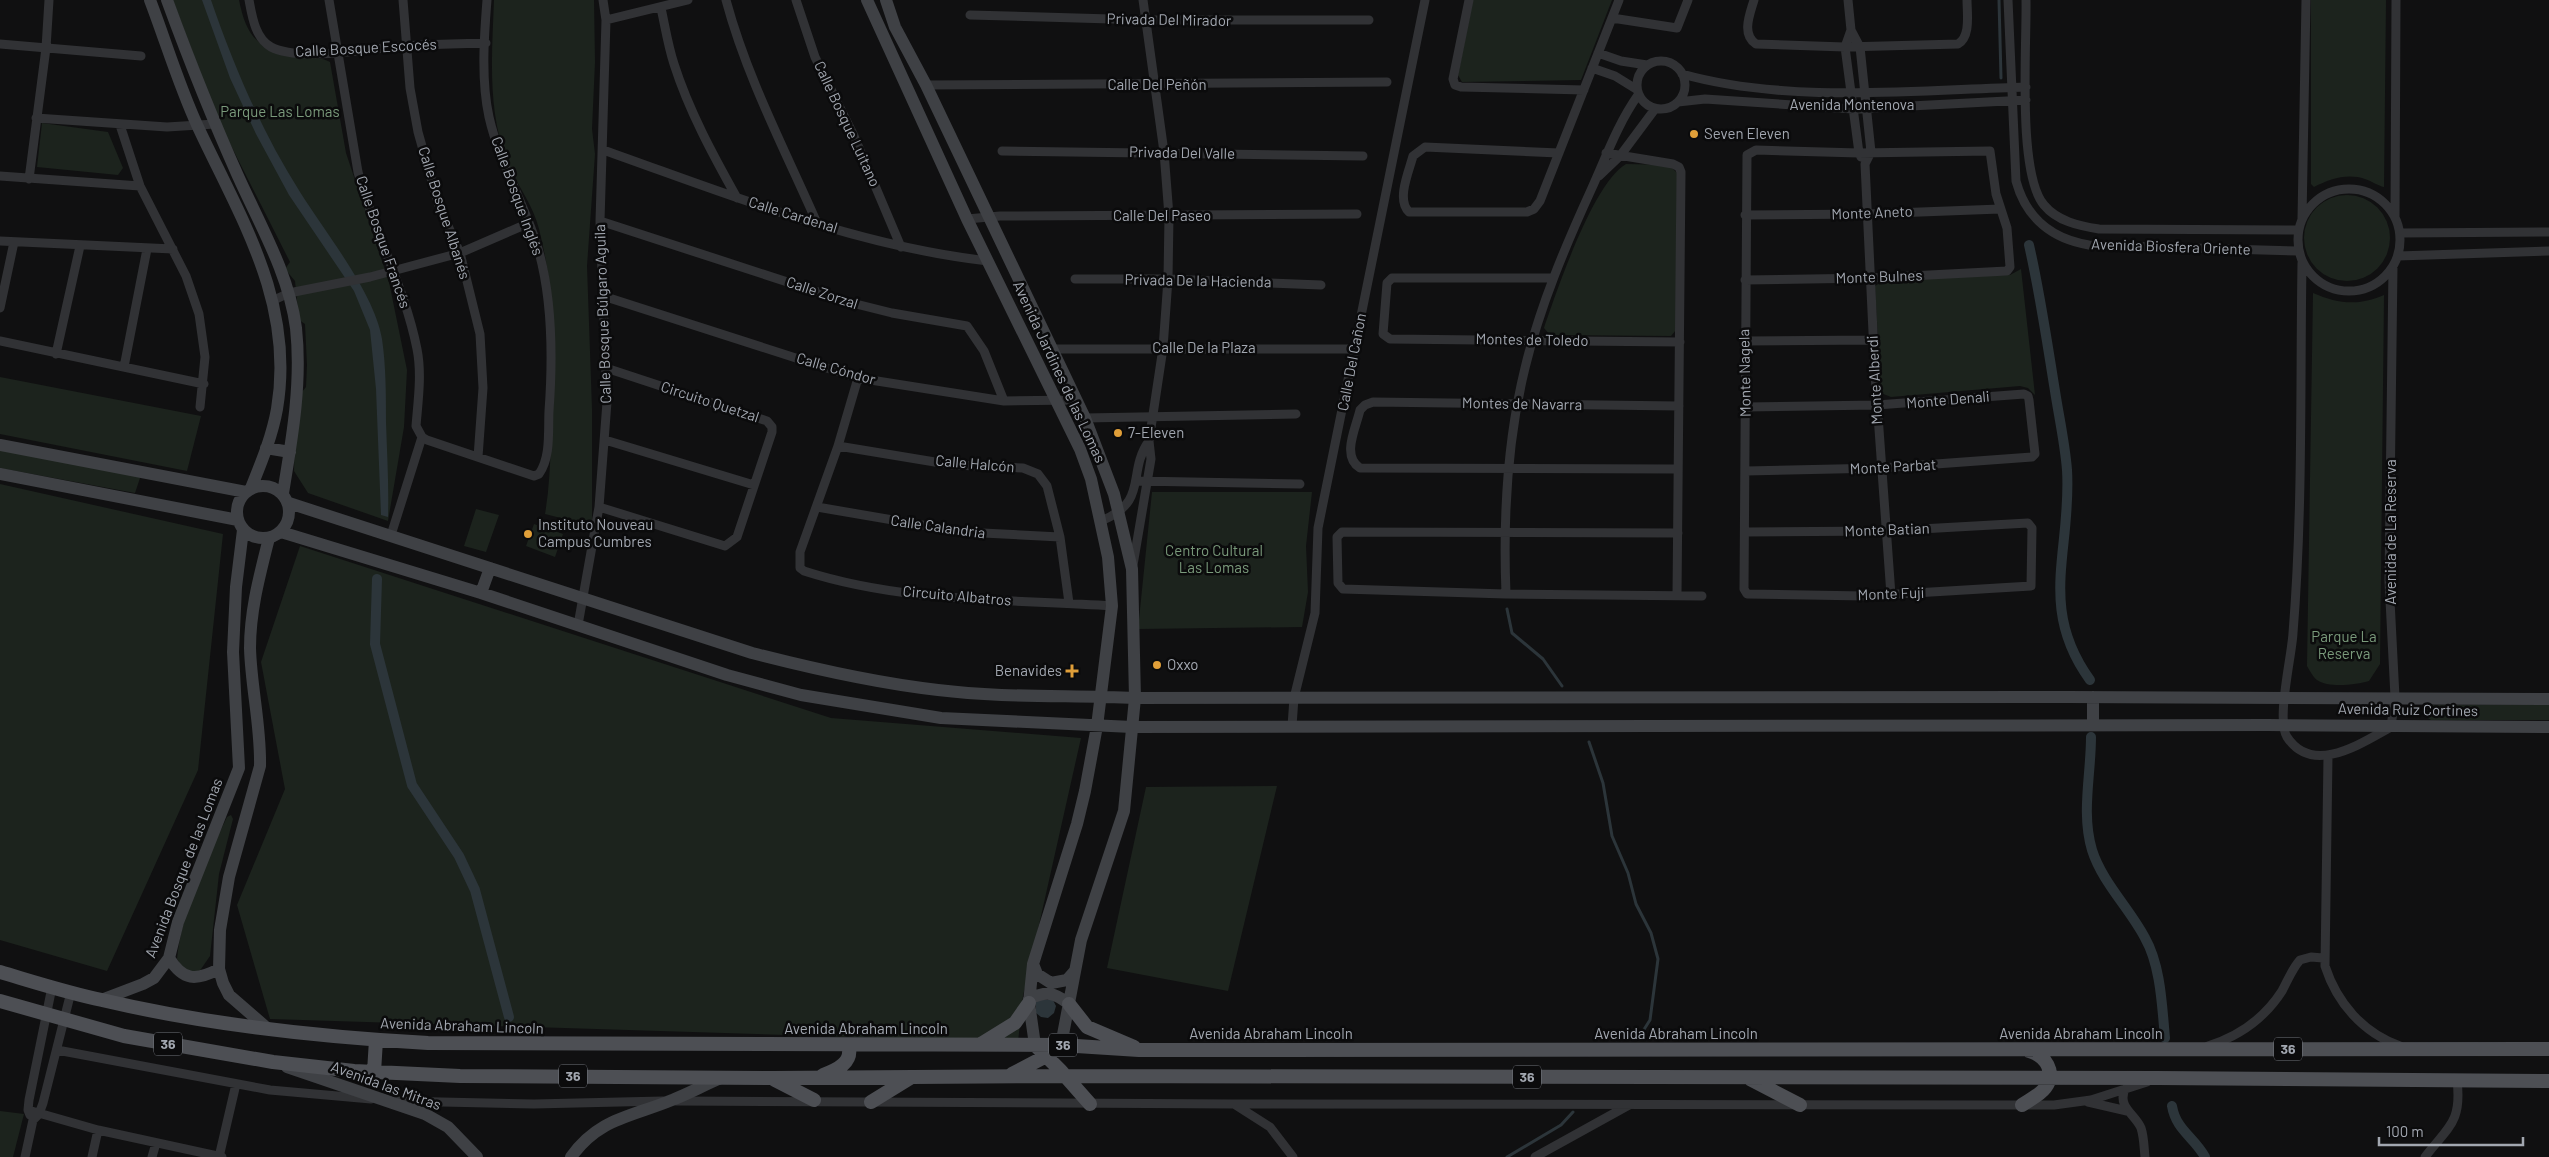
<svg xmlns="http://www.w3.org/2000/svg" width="2549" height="1157" viewBox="0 0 2549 1157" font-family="Barlow,sans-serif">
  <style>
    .green { fill: #1c231d }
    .water { fill: #2c353a }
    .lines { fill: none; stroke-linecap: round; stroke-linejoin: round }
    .stream { stroke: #2c353a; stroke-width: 3 }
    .canal { stroke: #2c353a; stroke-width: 10 }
    .street { stroke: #313235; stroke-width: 9 }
    .secondary { stroke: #3f4145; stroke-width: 12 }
    .primary { stroke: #4d4f54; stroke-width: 14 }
    .poi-dot { fill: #e09f39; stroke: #0b0b0c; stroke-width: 2 }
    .labels { text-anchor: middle; stroke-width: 5; stroke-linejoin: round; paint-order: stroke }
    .shield { fill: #0b0b0c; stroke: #75787f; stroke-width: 1 }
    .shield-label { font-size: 14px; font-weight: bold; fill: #a2a7b0 }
    .street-label { font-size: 15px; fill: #a2a7b0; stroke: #0b0b0c }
    .park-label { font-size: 15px; fill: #7a9a7b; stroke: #0b0b0c }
    .poi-label { font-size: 15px; fill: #a2a7b0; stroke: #0b0b0c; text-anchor: start }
  </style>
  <rect width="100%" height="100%" fill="#101011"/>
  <path class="green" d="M173,0H239C247,40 260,50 299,56C310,57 320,57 330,62L346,153L389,282L407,370L404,427L388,521L308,493L294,471L295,434L301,393L306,387L307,365L305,324L299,320L295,281L285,269L290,262L218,120Z
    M494,0H594L595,62L592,129L595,154L587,266L592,409V526L545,514C549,491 550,467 551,443C556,371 557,299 539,229C533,204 516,184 507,161C487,109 492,54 494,0Z
    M1473,0H1612L1581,80L1462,82L1458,75Z
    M2311,0H2386L2384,187C2378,186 2372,181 2365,179C2347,173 2330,179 2314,187L2311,184Z
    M42,123L108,132L123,168L118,175L37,167Z
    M1626,164L1669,165L1677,173L1676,330L1671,336L1550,335L1544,328C1557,290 1593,183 1626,164Z
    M2304 238a43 43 0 1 1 86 0a43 43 0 1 1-86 0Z
    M2021,269L2035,395L2028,388L2020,386L1891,397L1881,393L1875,286L1887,279L2010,275Z
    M2313,293C2338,304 2359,306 2384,295L2380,664L2369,681C2356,685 2328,688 2317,680C2313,677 2310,671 2307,666Z
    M0,377L201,416L187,471L0,434Z
    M0,450L141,475L135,493L0,468Z
    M0,484L223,534L198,770L107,971L0,940Z
    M1152,492H1312L1306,546L1308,592L1302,627L1138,629Z
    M476,509L499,515L486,552L464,546Z
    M534,524L563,534L555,557L526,546Z
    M300,546L831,718L1081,738L1023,996L1018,1042L270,1019L237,905L285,789L261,662Z
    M2427,705H2549V720H2431L2422,714L2423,709Z
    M1277,786L1228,991L1107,968L1146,787Z
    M231,815L233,819L219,874L210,956L199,972H185L177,959C182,910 206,860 227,817Z
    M0,1111L24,1114L13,1157H0Z"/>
  <path class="water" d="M202,0H211C234,67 262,132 300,192C325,232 375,294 382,339C386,366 386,395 386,422C387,454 389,485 388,517L381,515L376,389L370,330L354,291L289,195L256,134L230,78Z
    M1036,1000H1053L1056,1006L1054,1013L1048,1018L1041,1017L1036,1013Z"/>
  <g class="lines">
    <path class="stream" d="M1999,0L2001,78
      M1507,609L1512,633L1543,659L1562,686
      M1589,742L1603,783L1612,836L1628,873L1636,904L1651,933L1658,959L1650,1020L1643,1031
      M1507,1157L1561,1125L1573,1112"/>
    <path class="canal" d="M2029,245C2040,293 2047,342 2055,391C2059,417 2065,444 2067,470C2072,550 2037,607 2090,680
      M377,579L375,644L412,785L459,856L475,890L509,1017
      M2091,737C2091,775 2081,813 2092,850C2102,882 2130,909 2145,938C2161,966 2162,1007 2165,1038
      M2172,1106C2176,1130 2194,1137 2205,1157"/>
    <path class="street" d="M249,0C252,16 255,38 271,47C299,62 372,48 405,46C432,44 459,44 486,43
      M329,0L358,172C374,232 405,288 417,349C422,374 418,401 416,426L422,437L427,440L534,476L539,474C551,457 548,431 549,411C553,356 553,295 536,242C522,199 499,161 489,117C481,80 484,38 487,0
      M403,0L410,88L418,132L438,203L460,253L480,334L483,388L478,457
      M726,0C747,78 785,150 817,223
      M796,0L815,57L854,136L901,247
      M1469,0L1453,79L1455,85L1461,87L1584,90
      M1754,0C1750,14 1741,34 1756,44L1845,47L1958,44C1971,36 1967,14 1967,0
      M1848,0L1851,30L1860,47L1871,152L1865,164L1875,374L1891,595
      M2008,0L2016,181C2026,218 2052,239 2089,245L2298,251
      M2026,0C2027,44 2017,173 2044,205C2057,221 2079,226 2099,229L2298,230
      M661,8C665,26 668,46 674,64C689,111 713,155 737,198
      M970,15L1146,20H1369
      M1612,18L1677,28L1688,0
      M606,20L688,0
      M1851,30L1845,47L1859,153L1861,157
      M0,44L141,56
      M1598,53L1621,61L1647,65
      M1637 85a24 24 0 1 1 48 0a24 24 0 1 1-48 0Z
      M1592,68L1615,76L1636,89
      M1682,74C1789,104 1916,90 2026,87
      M926,85L1387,82
      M1678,102L1705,99L1853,109L2026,100
      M36,118L167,127L215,124
      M120,125L140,186L186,276L199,314L205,357L200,407
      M603,150C728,194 855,246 988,261
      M1002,151L1363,156
      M1559,153L1425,147L1413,156C1409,171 1396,200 1409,212H1527L1534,209L1540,201L1619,0
      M1606,153L1673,164L1679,167L1681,172L1677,595
      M0,176L140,186
      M1599,176L1620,156L1655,109
      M29,179L46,48L49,0
      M2298 240a51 51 0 1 1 102 0a51 51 0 1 1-102 0Z
      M1745,215L1868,214L2000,209
      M2395,217L2396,0
      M967,219L1000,216L1357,214
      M2302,219L2306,0
      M600,221L852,303L892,313L967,326L984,351L1004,401
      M2400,233L2549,232
      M0,241L173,249
      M2398,256L2549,251
      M2302,263C2300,386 2303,510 2293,633C2292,655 2276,720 2287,737C2313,777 2363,742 2391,727L2395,697L2389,581L2393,266
      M1553,278H1392L1387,283L1383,334L1390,339L1680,342
      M1075,279H1168L1321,285
      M1745,280L1871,278L2007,271L2010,267L2007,228L1996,194L1990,151L1859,153L1756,150L1747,155L1744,589L1747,594L1865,596L2031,586L2032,528L2028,523L1885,531L1746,532
      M603,296L858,378L1004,401L1077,400
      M274,300L289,293L370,277L460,253L529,223
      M0,308L14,242
      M0,341L204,384
      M1745,341L1873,340
      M1053,349H1355
      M56,354L80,246
      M124,367L147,249
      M858,378L838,446L800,552V568L804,571C903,603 1009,599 1112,606
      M1746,407L1877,405L2024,394L2028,396L2029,400L2035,454L2032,457L1881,468L1746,471
      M1085,418L1296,414
      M605,440L754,485
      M838,446L953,465L1023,468L1038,474L1047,486L1060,537L1069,603
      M1677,469L1360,468C1341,456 1356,428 1360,410L1365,405L1373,402L1679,406
      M1137,481L1300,484
      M599,507L725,546L737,537L772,432V427L767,421L606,368
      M817,507L963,532L1060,537
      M1101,521C1150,501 1126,473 1149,441
      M1678,533L1342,532L1337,537L1338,583L1343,589L1506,594L1702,596
      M391,535L422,437
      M1133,565L1151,459L1149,441L1163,348L1168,279L1169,216L1164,152L1143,0
      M1506,594C1503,519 1507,441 1525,368C1540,306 1565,247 1591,190C1606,157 1617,125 1638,95
      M578,625L599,507L607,402L600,221L606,20L603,0
      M1292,726L1294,698L1315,613L1318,528L1425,0
      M2328,756L2325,966C2337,1003 2363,1033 2400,1046
      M2208,1046C2240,1036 2264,1019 2282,991C2288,980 2292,969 2300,960L2311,957L2323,958
      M57,1050L270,1090L371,1099
      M2125,1089C2117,1107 2135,1114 2141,1128C2144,1137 2144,1148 2145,1157
      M396,1101L534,1104L663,1101
      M676,1101L1234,1104L2054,1105L2091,1100L2147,1082
      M2088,1102L2127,1111
      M1234,1104L1270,1127L1293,1157
      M28,1110L98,1130L222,1157
      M30,1115L28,1110L29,1100L52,987
      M25,1157L33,1120L39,1114L43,1103L71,992
      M92,1157L98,1130
      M152,1157L156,1143
      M219,1157L236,1084
      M1535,1157L1629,1105
      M2425,1157C2449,1126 2462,1122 2457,1080"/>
    <path class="secondary" d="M150,0C166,42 179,86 198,127C241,219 295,303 277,409C272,437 261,463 251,488
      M167,0C189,60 212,118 238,176C260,225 289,274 296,328C302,383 292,439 283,493
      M867,0L967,219L1080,449L1091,479L1108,557L1112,606L1097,726L1085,791L1077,824L1033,964L1029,1003L1035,1045
      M886,0L895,27L926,85L1085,418L1114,494L1132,569L1135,698L1124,811L1081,940L1061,1045
      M0,445L246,492
      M266,448L290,452
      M0,474L238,520
      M237 512a26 26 0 1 1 52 0a26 26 0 1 1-52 0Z
      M289,503L752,653C814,669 875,683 938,690C1003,698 1069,695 1135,698L2067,697L2549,699
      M281,532L481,593L727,675L801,695L941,718L1132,727L2268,725L2549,727
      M481,593L490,568
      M2093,725V697
      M169,958C183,981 196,981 219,969
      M1033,964L1037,974L1051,983L1067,980L1074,972
      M1029,999C1046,991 1054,992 1069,1004
      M101,1000L143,984L154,978L169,958L178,922L239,768L233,652L236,587L243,530
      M267,1028L229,995L223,983L219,969L220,930L229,877L260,766C261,726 251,687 250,648C250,610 260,574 269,538
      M287,1067L425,1114L448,1127L477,1157
      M571,1157C599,1118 631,1117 672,1100C688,1094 704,1085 721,1078"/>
    <path class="primary" d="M0,972C34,982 68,993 102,1000C208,1025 320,1037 428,1043L1061,1045L1139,1050L2549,1049
      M0,1001L124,1036L273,1062L354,1071L460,1076L772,1078L1066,1076L2158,1078L2549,1081
      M1069,1004L1087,1027L1134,1047
      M981,1044L1015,1023L1029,1003
      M1035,1045L1060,1070L1090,1104
      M374,1072L376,1040
      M1012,1074L1052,1053
      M823,1075C837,1070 854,1062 848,1045
      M1750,1079L1800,1105
      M775,1080L814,1100
      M871,1102L910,1078
      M2022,1105C2029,1100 2040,1095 2045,1088C2057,1072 2045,1055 2029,1051"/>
  </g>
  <g class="poi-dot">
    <circle cx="1694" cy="134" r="5"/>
    <circle cx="1118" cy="433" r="5"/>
    <circle cx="528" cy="534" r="5"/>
    <circle cx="1157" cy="665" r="5"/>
    <path d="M1069.5 663.5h5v5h5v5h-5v5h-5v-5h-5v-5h5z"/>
  </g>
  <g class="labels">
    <g class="shield">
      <rect x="154" y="1032.5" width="28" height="23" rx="4"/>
      <rect x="1049" y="1033.5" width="28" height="23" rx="4"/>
      <rect x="2274" y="1037.5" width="28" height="23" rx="4"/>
      <rect x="559" y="1064.5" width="28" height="23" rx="4"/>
      <rect x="1513" y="1065.5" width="28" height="23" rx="4"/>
    </g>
    <g class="shield-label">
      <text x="168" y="1049">36</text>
      <text x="1063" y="1050">36</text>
      <text x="2288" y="1054">36</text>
      <text x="573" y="1081">36</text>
      <text x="1527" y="1082">36</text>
    </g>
    <g class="street-label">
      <text transform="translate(1169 20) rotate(1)" y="5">Privada Del Mirador</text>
      <text transform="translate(366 48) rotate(-3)" y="5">Calle Bosque Escocés</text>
      <text x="1157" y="90">Calle Del Peñón</text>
      <text x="1852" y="110">Avenida Montenova</text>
      <text transform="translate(847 124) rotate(65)" y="5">Calle Bosque Luitano</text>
      <text transform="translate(1182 153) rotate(1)" y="5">Privada Del Valle</text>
      <text transform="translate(517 196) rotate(70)" y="5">Calle Bosque Inglés</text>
      <text transform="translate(444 213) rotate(72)" y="5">Calle Bosque Albanés</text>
      <text transform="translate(1872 213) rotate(-2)" y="5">Monte Aneto</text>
      <text transform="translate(793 215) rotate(17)" y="5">Calle Cardenal</text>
      <text x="1162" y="221">Calle Del Paseo</text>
      <text transform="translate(383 242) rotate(71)" y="5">Calle Bosque Francés</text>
      <text transform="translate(2171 247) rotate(2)" y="5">Avenida Biosfera Oriente</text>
      <text transform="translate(1879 277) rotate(-2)" y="5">Monte Bulnes</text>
      <text transform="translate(1198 281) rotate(1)" y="5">Privada De la Hacienda</text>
      <text transform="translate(822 293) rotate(18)" y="5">Calle Zorzal</text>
      <text transform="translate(603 314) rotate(-92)" y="5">Calle Bosque Búlgaro Aguila</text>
      <text transform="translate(1532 340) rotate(1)" y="5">Montes de Toledo</text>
      <text x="1204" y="353">Calle De la Plaza</text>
      <text transform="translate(1352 362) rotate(-79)" y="5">Calle Del Cañon</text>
      <text transform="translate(836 369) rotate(16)" y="5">Calle Cóndor</text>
      <text transform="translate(1059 372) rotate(65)" y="5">Avenida Jardines de las Lomas</text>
      <text transform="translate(1745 373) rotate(-91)" y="5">Monte Nagela</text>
      <text transform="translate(1875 380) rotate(-93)" y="5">Monte Alberdi</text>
      <text transform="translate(1948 400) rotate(-5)" y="5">Monte Denali</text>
      <text transform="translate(710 402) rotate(18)" y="5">Circuito Quetzal</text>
      <text transform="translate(1522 404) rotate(1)" y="5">Montes de Navarra</text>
      <text transform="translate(975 464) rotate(5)" y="5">Calle Halcón</text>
      <text transform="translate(1893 467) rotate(-3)" y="5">Monte Parbat</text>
      <text transform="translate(938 527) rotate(8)" y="5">Calle Calandria</text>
      <text transform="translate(1887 530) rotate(-2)" y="5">Monte Batian</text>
      <text transform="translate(2391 532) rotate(-90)" y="5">Avenida de La Reserva</text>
      <text transform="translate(1891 594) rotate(-2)" y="5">Monte Fuji</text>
      <text transform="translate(957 596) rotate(5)" y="5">Circuito Albatros</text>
      <text transform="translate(2408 710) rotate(1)" y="5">Avenida Ruiz Cortines</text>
      <text transform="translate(184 868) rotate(-69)" y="5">Avenida Bosque de las Lomas</text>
      <text transform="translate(462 1026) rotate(2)" y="5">Avenida Abraham Lincoln</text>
      <text x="866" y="1034">Avenida Abraham Lincoln</text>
      <text x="1271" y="1039">Avenida Abraham Lincoln</text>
      <text x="1676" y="1039">Avenida Abraham Lincoln</text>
      <text x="2081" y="1039">Avenida Abraham Lincoln</text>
      <text transform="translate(386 1086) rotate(20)" y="5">Avenida las Mitras</text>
    </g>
    <g class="park-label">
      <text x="280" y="117">Parque Las Lomas</text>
      <text x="1214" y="556">Centro Cultural<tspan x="1214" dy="17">Las Lomas</tspan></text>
      <text x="2344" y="642">Parque La<tspan x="2344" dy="17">Reserva</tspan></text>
    </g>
    <g class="poi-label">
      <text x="1704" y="139">Seven Eleven</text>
      <text x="1128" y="438">7-Eleven</text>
      <text x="538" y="530">Instituto Nouveau<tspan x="538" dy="17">Campus Cumbres</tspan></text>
      <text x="1167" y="670">Oxxo</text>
      <text x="1062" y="676" text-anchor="end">Benavides</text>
    </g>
  </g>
  <path d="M2379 1137v8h144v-8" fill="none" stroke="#a2a7b0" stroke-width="2.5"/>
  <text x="2386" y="1137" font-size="15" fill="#a2a7b0" stroke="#0b0b0c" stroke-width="4" paint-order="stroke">100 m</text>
</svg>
